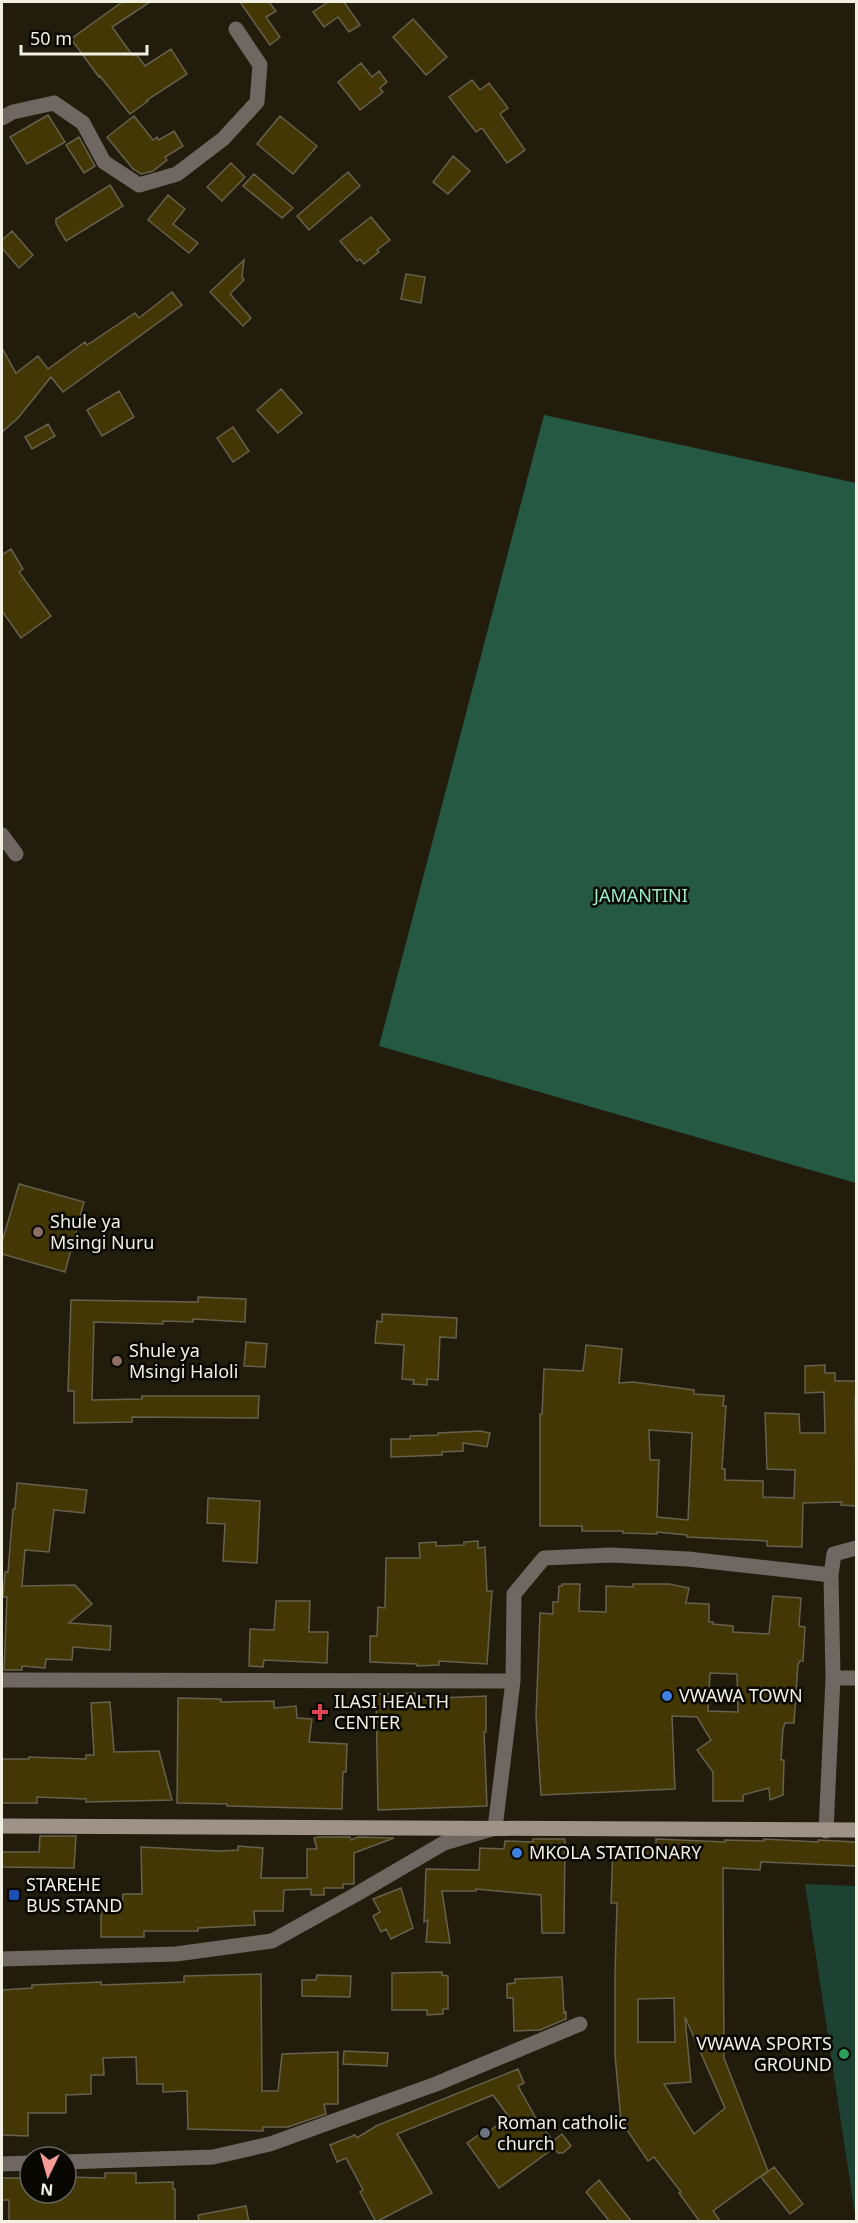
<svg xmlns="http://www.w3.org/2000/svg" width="858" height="2223" viewBox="0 0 858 2223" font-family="'Noto Sans',sans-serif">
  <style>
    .green { fill: #1d4233 }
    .forest { fill: #255944 }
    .building { fill: #433805; stroke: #66614d; stroke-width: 1.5; fill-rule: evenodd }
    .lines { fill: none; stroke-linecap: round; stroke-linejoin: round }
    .street { stroke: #6f6761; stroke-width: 15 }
    .secondary { stroke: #9f9289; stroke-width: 15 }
    .education-dot { fill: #8d6e63; stroke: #090702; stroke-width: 2 }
    .shop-dot { fill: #3f7fe0; stroke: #090702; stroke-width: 2 }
    .health-dot { fill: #e0444e; stroke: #090702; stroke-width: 2 }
    .transit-dot { fill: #1a4fb4; stroke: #090702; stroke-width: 2 }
    .leisure-dot { fill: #2e9e5b; stroke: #090702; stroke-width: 2 }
    .worship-dot { fill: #6b7280; stroke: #090702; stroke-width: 2 }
    .labels { text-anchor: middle; stroke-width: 5; stroke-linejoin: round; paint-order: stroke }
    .park-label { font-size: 18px; fill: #98ebc5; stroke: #090702 }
    .poi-label { font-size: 18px; fill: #f2efe3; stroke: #090702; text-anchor: start }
  </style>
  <rect width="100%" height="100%" fill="#211c0b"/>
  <path class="green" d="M805,1884L856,1886V2221Z"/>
  <path class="forest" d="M544,415L856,483V1183L379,1046Z"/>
  <path class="building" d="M122,2H150L112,27L133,56L136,54L145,66L171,49L187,74L147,100L148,101L130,114L100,76L99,77L71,39Z
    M240,2H269L276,11L266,17L280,37L270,45Z
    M328,2H344L360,25L349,32L338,17L324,27L313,12Z
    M413,19L447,57L426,75L393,37Z
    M361,63L372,77L379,71L387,82L380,88L383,92L360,110L338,82Z
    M472,80L480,90L489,83L508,108L500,114L525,150L507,163L482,128L476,132L449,97Z
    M48,115L65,142L27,164L10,137Z
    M134,116L153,140L157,137L159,140L174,131L183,146L165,157L167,160L153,171L141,174L133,169L107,137Z
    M280,116L317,146L293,174L257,144Z
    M79,137L95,166L84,173L66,145Z
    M453,156L470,171L448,194L433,182Z
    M231,163L245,177L222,201L207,187Z
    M348,172L360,186L309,230L297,216Z
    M254,174L293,208L282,218L243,186Z
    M110,185L123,206L66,241L56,224V219Z
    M168,195L185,209L173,224L198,243L189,253L148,220Z
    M371,217L390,240L377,250L379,252L364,264L360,259L357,261L340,241Z
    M12,231L33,255L19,268L2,248V240Z
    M244,260L242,277L244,280L230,294L251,318L243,326L210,292Z
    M406,274L425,277L421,303L401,299Z
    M172,292L182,305L63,392L51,377L18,418L2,432V348L16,373L38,356L48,369L85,342L87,345L135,313L139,318Z
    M281,389L302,413L278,433L257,410Z
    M119,391L134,417L102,436L87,410Z
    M48,424L55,436L32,449L25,437Z
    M233,427L249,451L233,462L217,438Z
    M11,549L23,569L19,572L51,616L21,638L2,611V555Z
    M19,1184L84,1202L65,1272L2,1254V1242Z
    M198,1297L246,1299L245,1322L193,1319V1322L163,1321V1324L94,1322L92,1400L142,1399V1396H259L258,1418L132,1417V1422L74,1423V1391H68L71,1300L198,1302Z
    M382,1314L457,1318L456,1338L440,1337L438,1380L427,1379V1385L413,1384L414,1380L402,1379L404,1345L375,1343L377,1321L382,1322Z
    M246,1342L267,1344L265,1367L244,1366Z
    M586,1345L622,1349L619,1383L633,1382L694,1390V1394L724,1396L723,1406H726L722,1469H725V1480L763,1481V1497L794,1498L795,1470L767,1469L765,1413L799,1414L800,1433H825L824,1392L805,1393V1366L825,1365V1373H835V1381H856V1398H855L856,1506L841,1505L842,1502L803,1503L802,1547L767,1546V1541L687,1537V1535L657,1532V1534L623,1533V1531H582V1526H540V1414H542L544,1369L583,1371ZM649,1430L692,1433L688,1520L657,1517L659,1460H650Z
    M480,1431L490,1433L487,1447L463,1443V1451L442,1452V1455L391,1457V1439H410V1436L438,1435V1433Z
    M17,1483L87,1490L84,1513L54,1510L49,1552L25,1550L22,1586L75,1585L92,1604L69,1623L111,1626L110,1650L73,1647L72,1660L46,1659L45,1668L22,1666V1670H4L7,1597H3L5,1572H8L13,1509H15Z
    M208,1498L260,1501L257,1563L223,1561L225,1524L207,1523Z
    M478,1541V1548L485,1547L487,1591H492L487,1664L439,1661V1665L417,1666V1664L370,1662V1636H377L378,1607L385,1608L386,1558H420L419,1543L436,1542V1546L464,1545V1542Z
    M562,1584H580L579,1611L606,1612V1586L633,1587V1584H669L689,1588L686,1603L709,1604V1622H713V1624L733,1626V1632L769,1634L773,1596L801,1598L799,1626L805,1627L803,1661H800L798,1664L794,1723H785L783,1729L781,1760H784L783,1795L770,1800L769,1788L743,1795V1801H713V1772L697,1750L711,1740L697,1717L672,1716L675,1789L541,1795L536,1717L540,1613L553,1614V1602H558L559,1586H562ZM710,1673L737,1674L738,1712L708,1711Z
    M276,1601H310L309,1632H328L327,1663L264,1660L263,1667L249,1666L250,1629L274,1630Z
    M415,1693V1699L486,1696V1732H484L487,1806L378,1810L376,1694Z
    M178,1698L221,1699V1702L274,1701V1708L296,1706L297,1718L312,1719L309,1742L347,1744L346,1772H343L342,1809L227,1806V1804L177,1803Z
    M110,1702L114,1752L159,1751L172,1800L86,1802V1799L37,1797V1803H2V1759H29V1757L86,1759V1755H94L91,1703Z
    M40,1836H76L74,1868L2,1867V1852H39Z
    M318,1837H350L351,1840L358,1837L394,1838L354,1853V1884H343V1888H324V1895H311V1889L284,1890L283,1911H254L255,1925L198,1928V1931H144V1937H101V1910H122L123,1894H142L141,1847L220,1851L238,1850V1846L263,1848L261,1878H307V1849H317L314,1838Z
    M533,1839H565L564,1933H542L541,1895L476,1889V1891H442L450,1943L426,1942L428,1920L424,1922L426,1869L479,1870L480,1848L504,1849L505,1841L533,1842Z
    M656,1839L725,1842V1840L764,1841V1839L818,1842V1840L856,1842V1866L761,1862L760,1870L723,1868L724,2058L768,2171L713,2211L721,2222H700L679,2193L681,2192L654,2157L648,2161L621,2121L615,2055V1973L617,1903H611L613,1846L656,1848ZM674,1998L675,2042H638V1999ZM685,2017L725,2108L694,2134L664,2084L691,2082Z
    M401,1888L413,1928L391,1939L386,1929L381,1932L373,1916L380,1912L373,1899Z
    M442,1972V1975L448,1976V2009H443V2014L427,2015V2010H392V1973Z
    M261,1974L262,2091H278L282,2054L338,2052V2104H324L326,2114L288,2127H263V2131L188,2129L187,2091L163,2092V2084H137L136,2057L103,2058L104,2075H91V2094L66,2095V2113H28V2136L2,2135V1990L32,1988V1985L101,1982V1985L184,1982V1976Z
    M317,1975L351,1976L350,1997L302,1996V1980H316Z
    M562,1977L564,2013L566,2012V2019L540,2030L514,2031L513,1998H507V1984L515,1983V1979Z
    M344,2051L388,2053L387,2066L343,2064Z
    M518,2069L524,2083L518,2086L537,2120L553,2141L562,2134L571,2146L563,2153H558L554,2148L499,2188L467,2143L483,2132L485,2134L509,2117L493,2095L397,2134L432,2193L376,2222L360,2192L363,2190L346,2158L337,2162L330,2145L355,2135L357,2138L376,2126Z
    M774,2167L803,2204L790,2214L761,2177Z
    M105,2173H136V2183L173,2182V2189H175V2222H9V2200H2V2178H30V2193H67L68,2177L105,2178Z
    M599,2180L605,2188L632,2222H610L586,2192Z
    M246,2206L249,2222H199L198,2215Z"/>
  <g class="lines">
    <path class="street" d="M2,118L13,112L54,103L83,123L104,162L139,185L177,174L223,139L257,102L260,65L236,29
      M2,835L16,854
      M833,1678H856
      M2,1680L513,1681
      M826,1831L833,1678L831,1575L834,1554L856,1548
      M2,1959L176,1954L272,1941L355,1895L444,1843L495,1828L513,1681L514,1594L544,1558L611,1555L688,1559L831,1575
      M66,2162L213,2157L270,2144L436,2084L580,2024
      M2,2164L30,2163"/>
    <path class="secondary" d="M2,1826L856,1830"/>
  </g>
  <g class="education-dot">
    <circle cx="38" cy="1232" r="6"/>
    <circle cx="117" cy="1361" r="6"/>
  </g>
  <g class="shop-dot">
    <circle cx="667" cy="1696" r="6"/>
    <circle cx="517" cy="1853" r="6"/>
  </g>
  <path class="health-dot" d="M317 1703h6v6h6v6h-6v6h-6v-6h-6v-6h6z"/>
  <rect class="transit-dot" x="8" y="1889" width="12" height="12" rx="3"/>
  <circle class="leisure-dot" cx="844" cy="2054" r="6"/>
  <circle class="worship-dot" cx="485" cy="2133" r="6"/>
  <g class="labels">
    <g class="park-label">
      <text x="641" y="902">JAMANTINI</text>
    </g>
    <g class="poi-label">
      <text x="50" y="1228">Shule ya<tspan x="50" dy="21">Msingi Nuru</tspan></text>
      <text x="129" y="1357">Shule ya<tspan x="129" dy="21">Msingi Haloli</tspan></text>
      <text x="679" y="1702">VWAWA TOWN</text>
      <text x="334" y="1708">ILASI HEALTH<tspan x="334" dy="21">CENTER</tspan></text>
      <text x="529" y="1859">MKOLA STATIONARY</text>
      <text x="26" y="1891">STAREHE<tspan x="26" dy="21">BUS STAND</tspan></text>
      <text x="832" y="2050" text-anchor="end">VWAWA SPORTS<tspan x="832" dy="21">GROUND</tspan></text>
      <text x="497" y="2129">Roman catholic<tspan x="497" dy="21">church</tspan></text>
    </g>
  </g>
  <rect width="858" height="2223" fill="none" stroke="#f2efe3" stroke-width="6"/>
  <g transform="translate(48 2175) rotate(185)"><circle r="28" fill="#090702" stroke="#66645c" stroke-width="1.5"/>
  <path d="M0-4.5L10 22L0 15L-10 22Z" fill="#f59b97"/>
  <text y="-9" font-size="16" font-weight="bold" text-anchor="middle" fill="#f2efe3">N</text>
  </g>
  <path d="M21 45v9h126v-9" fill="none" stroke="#f2efe3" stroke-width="3"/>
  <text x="30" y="45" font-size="18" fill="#f2efe3" stroke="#090702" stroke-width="4.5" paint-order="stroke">50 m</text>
</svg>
